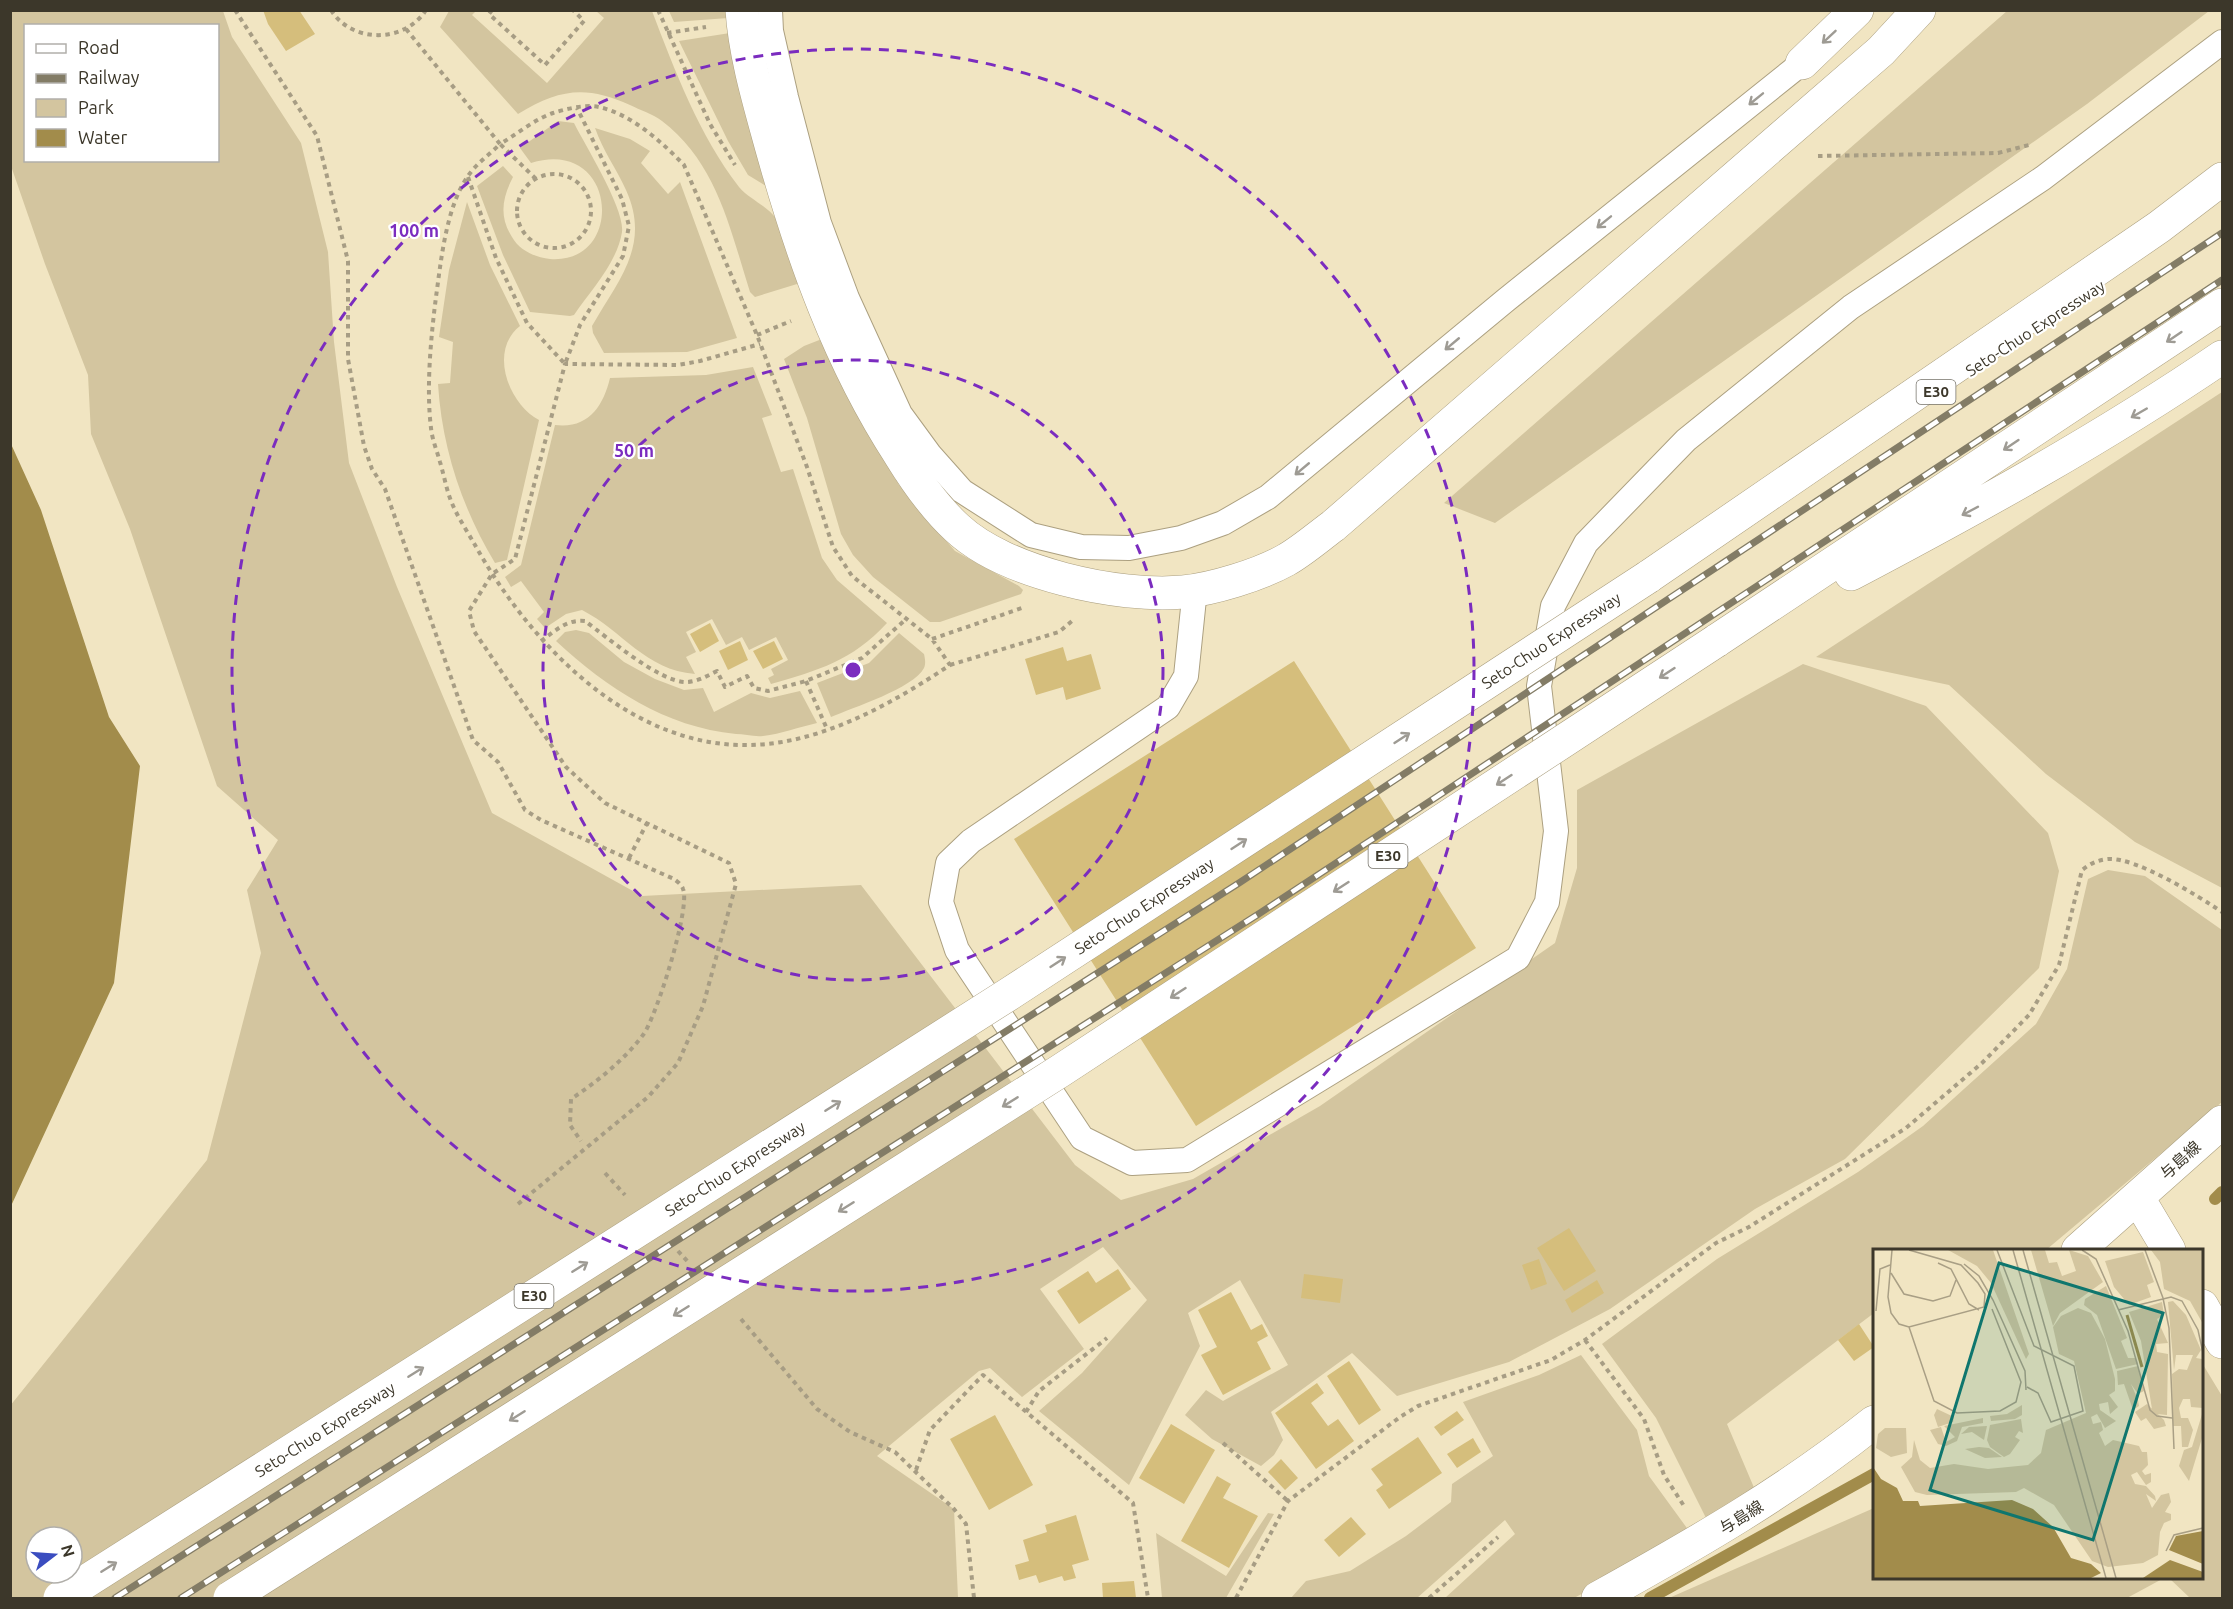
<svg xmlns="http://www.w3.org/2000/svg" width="2233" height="1609" viewBox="0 0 2233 1609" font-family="Ubuntu,'Noto Sans JP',sans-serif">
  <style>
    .green { fill: #d3c59f; fill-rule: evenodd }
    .water { fill: #a28c4b }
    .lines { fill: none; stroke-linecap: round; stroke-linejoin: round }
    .stream { stroke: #a28c4b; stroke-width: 12 }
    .building { fill: #d5be7c }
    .lane-casing { stroke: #aca080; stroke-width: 26 }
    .street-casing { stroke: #aca080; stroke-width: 34 }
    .secondary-casing { stroke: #aca080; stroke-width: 34 }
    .highway-casing { stroke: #aca080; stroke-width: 34 }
    .path { stroke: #a79d84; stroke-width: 4; stroke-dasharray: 4.5 4.5; stroke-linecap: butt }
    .lane { stroke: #fff; stroke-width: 24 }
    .street { stroke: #fff; stroke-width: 33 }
    .secondary { stroke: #fff; stroke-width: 33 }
    .highway { stroke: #fff; stroke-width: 33 }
    .rail-casing { stroke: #837c66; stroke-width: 7 }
    .rail { stroke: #fff; stroke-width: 4.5; stroke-dasharray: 14; stroke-linecap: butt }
    .highway-bridge-casing { stroke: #aca080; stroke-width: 34; stroke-linecap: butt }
    .highway-bridge { stroke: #fff; stroke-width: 33 }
    .oneway { stroke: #9e9b94 }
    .ring { fill: none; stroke: #7b2cbf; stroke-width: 3; stroke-dasharray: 10 8 }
    .labels { text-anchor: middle; stroke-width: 4.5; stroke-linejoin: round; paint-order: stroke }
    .shield { fill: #fff; stroke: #76736a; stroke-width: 1.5 }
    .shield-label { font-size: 15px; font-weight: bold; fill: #3c372a }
    .street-label { font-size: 16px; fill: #3c372a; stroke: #fff }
    .inset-river { fill: none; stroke: #a28c4b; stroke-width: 3 }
    .inset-road { fill: none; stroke: #a99f85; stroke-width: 1.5 }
    .view { fill: #0f766e; fill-opacity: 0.15; stroke: #0f766e; stroke-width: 3 }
    .inset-edge { fill: none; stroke: #3c372a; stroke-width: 3 }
    .centre { fill: #7b2cbf; stroke: #fff; stroke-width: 3 }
    .ring-label { font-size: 18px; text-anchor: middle; font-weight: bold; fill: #7b2cbf; stroke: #fff; stroke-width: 4.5; stroke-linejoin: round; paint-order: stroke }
  </style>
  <rect width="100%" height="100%" fill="#f1e5c2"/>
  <path class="green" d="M11,11H223L232,37L301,143L328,252L334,342L349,463L397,587L492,813L642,896L861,885L1075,1165L1121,1200L1193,1179L1320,1106L1555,943L1577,868V790L1803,664L1926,706L2048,833L2059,871L2039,968L1845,1159L1755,1209L1610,1309L1509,1362L1397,1396L1352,1353L1271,1412L1283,1440L1274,1455L1261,1466L1212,1439L1185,1415L1206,1390L1223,1401L1288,1365L1240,1280L1188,1313L1200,1346L1129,1485L1039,1411L1082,1373L1147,1300L1103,1247L1040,1289L1084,1349L1022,1397L990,1368L979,1371L877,1456L954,1509L958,1598H11L10,1406L207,1160L261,953L247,890L278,840L217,786L130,529L91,434L88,375L45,264L11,166ZM26,26H218V160H26ZM36,1537H72V1573H36Z
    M449,11H476L472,15L547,83L604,18L596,11H652C675,71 699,135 739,187C750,200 767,205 777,220L801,278L797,284L755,297L750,292C730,229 717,163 662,121C653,114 640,110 630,105C586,85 559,89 518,114L440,27Z
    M669,11H727L728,18L674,22Z
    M2007,11H2209L2087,104L1495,523L1444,503Z
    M730,33L766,186L748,175L728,141L679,41Z
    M558,121L574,123C585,145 625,209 622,232C617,263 591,290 574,315L570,316L530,312L503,255L477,186L503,166L513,177C502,198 499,217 512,237C520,251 535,257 550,259C626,265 618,136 531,163L520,148Z
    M595,128L630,139L650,151L641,163L668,194L680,182L737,338L687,352L604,353L593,333L592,326C619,279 651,245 626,190C616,168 603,151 595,128Z
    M467,202L490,265L520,326C488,351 509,404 539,420L507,560L495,563C462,508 442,448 438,384L450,383L453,342L439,337L449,270Z
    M827,337L871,436L899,485L955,551L1019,586L1023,590L1021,594L940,622H930L873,577L853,555L841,534L807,418L784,359L804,346Z
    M753,367L772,415L762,418L781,472L793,469L822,558L837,580L887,623C852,661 819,670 771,684L768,678L774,675L771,669L788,660L776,637L749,650L742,637L726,645L712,619L686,632L696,652L686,657L695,674C645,670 623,631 582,610L566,614L545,628L537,619L544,612L521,581L511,587L505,577L521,565L555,425C588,429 603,407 610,378L706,375Z
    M2222,392V888L2135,842L2046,774L1949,685L1816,657Z
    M576,630L589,633L624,662L655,679L684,690L703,688L714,712L751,693L770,698L800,691L817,723C799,727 781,734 763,736C754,737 744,734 736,734C665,727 607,688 556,641L565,632Z
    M899,633L924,654C925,659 926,663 924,668C914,688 852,708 831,717L817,683L869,663Z
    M2108,870L2145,876L2222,930V1102L2046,1250H1874V1313L1727,1424L1755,1490L1710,1526L1656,1418L1602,1344L1717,1259L1858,1172L1923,1126L2036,1024L2067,969L2088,879Z
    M1581,1355L1637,1430L1649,1476L1692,1535L1574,1598H1445L1515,1534L1505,1520L1417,1598H1291L1306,1581L1350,1571L1406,1536L1451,1502L1452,1484L1493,1456L1463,1402L1539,1375Z
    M2202,1363L2222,1396V1598H2190L2169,1578H2202Z
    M1874,1508V1578H2164L2127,1598H1669Z
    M1268,1513L1274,1514L1226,1598H1162L1156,1533L1226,1576Z"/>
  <path class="water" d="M11,444L41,510L109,717L140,766L114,983L11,1206Z"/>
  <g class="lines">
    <path class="stream" d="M2215,1199L2222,1192
      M1650,1598L1874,1474"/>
  </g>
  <path class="building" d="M263,10H299L315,34L286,51L268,24Z
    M710,623L719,641L700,652L690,634Z
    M740,641L748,660L728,670L719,651Z
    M774,641L783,659L763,669L753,651Z
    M1063,647L1067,661L1091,654L1101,689L1066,700L1063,687L1036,695L1025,659Z
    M1294,661L1476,948L1196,1126L1014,839Z
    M1569,1228L1596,1271L1564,1291L1537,1248Z
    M1539,1259L1547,1284L1531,1290L1522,1265Z
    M1118,1269L1131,1289L1079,1324L1057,1291L1088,1271L1096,1283Z
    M1304,1274L1343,1279L1340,1303L1301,1298Z
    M1597,1280L1604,1293L1572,1313L1565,1300Z
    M1231,1292L1251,1330L1262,1324L1268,1336L1257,1342L1271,1369L1223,1395L1201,1355L1217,1347L1198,1310Z
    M1859,1324L1874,1347L1854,1361L1838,1340Z
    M1349,1361L1381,1410L1359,1425L1327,1376Z
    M1317,1383L1324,1393L1311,1403L1328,1426L1338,1419L1354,1441L1316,1469L1275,1413Z
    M1457,1411L1464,1420L1441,1436L1434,1427Z
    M995,1415L1033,1485L989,1510L950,1439Z
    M1171,1424L1215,1450L1184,1504L1139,1478Z
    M1418,1437L1442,1473L1389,1509L1376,1490L1383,1485L1371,1469Z
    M1473,1438L1481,1452L1457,1468L1447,1454Z
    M1281,1459L1298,1478L1285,1490L1268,1472Z
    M1217,1476L1231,1484L1223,1498L1258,1516L1229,1568L1181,1541Z
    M1076,1515L1089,1560L1072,1565L1076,1578L1064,1581L1062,1576L1039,1583L1036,1575L1019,1580L1015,1565L1029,1561L1023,1540L1047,1532L1045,1525Z
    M1351,1517L1366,1534L1339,1557L1324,1540Z
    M1134,1581L1136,1598H1103L1102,1583Z"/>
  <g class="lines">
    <defs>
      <path id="lane" d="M770,10L771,31L786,97L819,223L847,298L900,414L930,455L962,491L1031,535L1081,547L1129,548L1181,538L1223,523L1268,497L1506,300L1802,63
        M1195,589L1186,676L1168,707L971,841L948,863L941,902L957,950L1082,1138L1132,1163L1187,1160L1518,958L1547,902L1556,831L1539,686L1553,606L1586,543L1686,440L1851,307L2043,178L2222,42"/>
      <path id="street" d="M742,10C745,56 760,105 772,149C802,256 839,361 900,455C916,481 934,507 957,528C1005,573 1118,598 1183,592C1213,589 1259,575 1286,560C1302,551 1318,537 1333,526L1881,51L1919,10"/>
      <path id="secondary" d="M2138,1198L2169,1250
        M2078,1250L2222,1122
        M2202,1306L2222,1342
        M1598,1598C1697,1543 1786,1492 1874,1422"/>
      <path id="highway" d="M1802,63L1857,10
        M1851,574C1978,507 2103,438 2222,357
        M1648,577L2159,227L2222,179
        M1716,641L2222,305"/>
    </defs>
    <use href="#lane" class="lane-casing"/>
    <use href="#street" class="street-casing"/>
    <use href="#secondary" class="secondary-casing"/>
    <use href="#highway" class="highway-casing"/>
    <path class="path" d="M235,10L317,136L348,261V359L364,446L372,469L385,489L473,740L498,762L525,810L541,820L674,879C677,881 682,885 683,889C691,907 656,1018 643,1035C623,1061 598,1081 571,1099L570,1125L581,1141
      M331,10C352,44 405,43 426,10
      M492,10L489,14L545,65L584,21L573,10
      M658,10L710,124L735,165
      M406,29L500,144C517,134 535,119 553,113C566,109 585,104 599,107C631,114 662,142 684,165L757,335L807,467L833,547L852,576L932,639L950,665C890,705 816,747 741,745C624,743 528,640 475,545C467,531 457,516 451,501C446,488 444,475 440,462C437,451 432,439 431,428C426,388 431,336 436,297C441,261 446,207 468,176C476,164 490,154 500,144L536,179
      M667,33L706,27
      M1818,156L1998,153L2029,145
      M517 211a37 37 0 1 1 74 0a37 37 0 1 1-74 0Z
      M468,177L496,258L527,323L565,364L580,325L623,256L629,226L622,199L577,108
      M757,335L791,321
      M932,639L1022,608
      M541,641C555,631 567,619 585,621C607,637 659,682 686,682C697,682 707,676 717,671L725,687L747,676L754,688L768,691L806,681L862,658L905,620
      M950,665L1059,632L1072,621
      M806,681L827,729
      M629,858L647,823
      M605,1173L625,1195
      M518,1204L648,1097L678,1063L703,1006L736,884L729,863L605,803L566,767L474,631L469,611L492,574L515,559L565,364L678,365L700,361L760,344
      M678,1251L689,1263
      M741,1319L817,1409L850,1432L895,1452L954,1509L966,1524L974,1598
      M1585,1340L1644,1419L1664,1475L1684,1506
      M1026,1412L1039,1391L1107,1338
      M1223,1443L1288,1501
      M916,1470L930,1430L983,1375L1133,1503L1148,1598
      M1236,1598L1288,1501L1400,1417L1418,1406L1551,1360L1585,1340L1716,1243L1749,1227L1906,1128L1982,1063L2029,1015L2059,965L2082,870C2090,864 2097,860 2108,859C2136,857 2198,896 2222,912
      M1429,1598L1498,1537"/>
    <use href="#lane" class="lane"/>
    <use href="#street" class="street"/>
    <use href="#secondary" class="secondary"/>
    <use href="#highway" class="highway"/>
    <defs>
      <path id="rail" d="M115,1598L1239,883L2222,233
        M181,1598L1257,915L2222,280"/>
    </defs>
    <use href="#rail" class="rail-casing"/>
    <use href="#rail" class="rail"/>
    <defs>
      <g id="highway-bridge">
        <path id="s1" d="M60,1598L1009,994L1648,577"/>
        <path d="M230,1598L1060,1071L1716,641"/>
      </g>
    </defs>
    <use href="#highway-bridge" class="highway-bridge-casing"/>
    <use href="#highway-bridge" class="highway-bridge"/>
  </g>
  <defs><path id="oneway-shaft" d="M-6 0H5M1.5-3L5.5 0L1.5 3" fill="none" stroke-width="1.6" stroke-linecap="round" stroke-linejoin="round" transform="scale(1.5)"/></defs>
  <g class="oneway">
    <use href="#oneway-shaft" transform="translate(1829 37) rotate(137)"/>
    <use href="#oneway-shaft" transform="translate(1756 99) rotate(141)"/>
    <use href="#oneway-shaft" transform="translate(1604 222) rotate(141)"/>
    <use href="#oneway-shaft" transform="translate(2174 337) rotate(146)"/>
    <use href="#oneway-shaft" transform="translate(1452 344) rotate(140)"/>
    <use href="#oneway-shaft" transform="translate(2139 413) rotate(150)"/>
    <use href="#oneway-shaft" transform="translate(2011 445) rotate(146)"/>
    <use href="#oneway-shaft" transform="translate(1302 469) rotate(140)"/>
    <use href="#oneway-shaft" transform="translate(1970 511) rotate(152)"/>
    <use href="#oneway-shaft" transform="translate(1667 673) rotate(147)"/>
    <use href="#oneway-shaft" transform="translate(1402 738) rotate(-33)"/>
    <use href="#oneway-shaft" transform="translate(1504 780) rotate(147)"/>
    <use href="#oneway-shaft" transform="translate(1239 844) rotate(-33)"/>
    <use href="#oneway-shaft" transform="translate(1341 887) rotate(147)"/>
    <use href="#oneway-shaft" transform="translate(1058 962) rotate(-33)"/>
    <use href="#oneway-shaft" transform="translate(1178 993) rotate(147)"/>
    <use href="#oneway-shaft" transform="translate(1010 1102) rotate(148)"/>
    <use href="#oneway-shaft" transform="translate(833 1106) rotate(-32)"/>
    <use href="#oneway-shaft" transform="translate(846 1207) rotate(148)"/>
    <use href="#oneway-shaft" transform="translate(580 1267) rotate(-32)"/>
    <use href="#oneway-shaft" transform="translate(681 1311) rotate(148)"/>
    <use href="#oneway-shaft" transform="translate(416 1372) rotate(-32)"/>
    <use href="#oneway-shaft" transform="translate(517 1416) rotate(148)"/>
    <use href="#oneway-shaft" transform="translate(109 1567) rotate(-32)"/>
  </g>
  <g class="ring">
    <circle cx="853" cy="670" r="310"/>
    <circle cx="853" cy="670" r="621"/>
  </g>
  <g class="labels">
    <g class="shield">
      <rect x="1916.5" y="380" width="39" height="24" rx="4.5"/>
      <rect x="1368.5" y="844" width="39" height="24" rx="4.5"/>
      <rect x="514.5" y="1284" width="39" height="24" rx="4.5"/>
    </g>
    <g class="shield-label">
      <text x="1936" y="397">E30</text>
      <text x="1388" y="861">E30</text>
      <text x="534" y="1301">E30</text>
    </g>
    <g class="street-label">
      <text transform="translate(2035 328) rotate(-33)" y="6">Seto-Chuo Expressway</text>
      <text dy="6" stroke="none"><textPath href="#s1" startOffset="1772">Seto-Chuo Expressway</textPath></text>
      <text dy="6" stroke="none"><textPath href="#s1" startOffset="1286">Seto-Chuo Expressway</textPath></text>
      <text transform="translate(2180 1160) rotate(-42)" y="6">与島線</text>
      <text dy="6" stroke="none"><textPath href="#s1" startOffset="800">Seto-Chuo Expressway</textPath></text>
      <text dy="6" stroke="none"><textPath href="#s1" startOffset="314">Seto-Chuo Expressway</textPath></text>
      <text transform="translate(1741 1517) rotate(-32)" y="6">与島線</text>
    </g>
  </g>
  <g transform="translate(1873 1249)">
    <rect width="330" height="330" fill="#f1e5c2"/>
    <path d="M75,1H120L156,105L153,110L118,34L104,17ZM158,1H172L176,14L184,13L189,27L203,22L196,1L215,7L230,33L187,64L180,77ZM278,1H330V75L317,52L291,40L287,13ZM270,3L281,33L274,36L278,48L256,56L241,38L232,12ZM233,37L254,89L248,92L255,109H263L265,115L243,120L224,66L211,56L212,50ZM300,52L313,66L328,101L323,109L329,110L330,159L318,158L317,150H310L306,159L308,169H315L320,181L315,198H309L308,177H300L299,125L306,120L314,121L320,106H303L301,121L295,53ZM289,53L291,66L284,70L295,94L283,95L284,103L295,105L294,166L284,165L279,160L268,92L256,63ZM205,59L218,64L232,90L242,130V142L236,146L245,158L237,165L235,153L226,155L227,161L243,172L232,179L224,165L218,168L220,175L228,173L230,181L226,184L232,197L240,191L266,197L269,203H274L275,216L269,222L272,226L278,224V233L273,236L264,223L258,226L262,235L273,237L282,247L283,252L273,245L279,259L288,246L296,244L298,253L292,263L298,265V271L291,274L287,283L285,306L270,314L235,318L219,312L181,256L151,239L143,243L54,246L42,243L28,218L39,208L41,191L47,211L57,219L81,215L115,220L155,216L168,204L173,181L213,164L201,112L186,105L180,78L188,67ZM265,117L271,142L265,145L258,135L265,151L266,157L260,161L251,135L245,136L244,122ZM274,155L291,171L293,177L281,180L273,169L268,172L262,163ZM149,156V166L142,170L118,172L117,167L134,165ZM64,160L81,168L80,173L65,178L61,166ZM330,162V186L316,232L306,217L311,201L319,198ZM110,169V174L89,178L84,192L73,197L65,195L57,181L68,178L73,193L82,188L71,177ZM148,170L150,184L146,182L142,188L147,191L137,205L131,208L117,198L114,191L117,176ZM114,177L111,191L99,183L88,185L96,178ZM12,179H33L34,204L18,208L3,199L5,185ZM106,198L116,199L129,208L112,209L92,200Z" fill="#d3c59f"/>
    <path d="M0,218L8,230L24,239L30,252H45L47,257L139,251L160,260L180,278L198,309L218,315L228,324L218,329H0ZM330,282V315L296,301L303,287ZM297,311L330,323V329H270Z" fill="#a28c4b"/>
    <path class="inset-river" d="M254,66L269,118"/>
    <path class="inset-road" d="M19,1L15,48L18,64L26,75L36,78L111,58L112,45L105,34L88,16L36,1M124,1L161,97L201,117L210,162L178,173L165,144L154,138M140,1L233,329M150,1L243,329M209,1L223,10L255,82L277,161L284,167L299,169M272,1L290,49L296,79L301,200M65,14L78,20L96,55L106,61M91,15L106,27L120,51L152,122L153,141M18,24L31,45L60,52L77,47L83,31M245,61L298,48L309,52L325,81L330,104M3,62L7,20L17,16M36,78L61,152L84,164L127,162L143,153L148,133L119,60M293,302L301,286L330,279"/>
    <path class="view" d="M126,14L290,64L220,291L57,241Z"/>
    <rect width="330" height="330" class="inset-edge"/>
  </g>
  <circle cx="853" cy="670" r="9" class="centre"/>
  <g class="ring-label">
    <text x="414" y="237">100 m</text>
    <text x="634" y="457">50 m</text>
  </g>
  <rect width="2233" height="1609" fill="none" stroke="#3c372a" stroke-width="24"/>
  <rect x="24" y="24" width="195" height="138" fill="#ffffff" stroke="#b1afaa" stroke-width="1.5"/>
  <rect x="36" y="44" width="30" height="9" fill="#ffffff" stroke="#b1afaa" stroke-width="1.5"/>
  <text x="78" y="54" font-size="18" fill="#3c372a">Road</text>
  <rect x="36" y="74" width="30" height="9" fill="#837c66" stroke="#b1afaa" stroke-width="1.5"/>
  <text x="78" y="84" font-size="18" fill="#3c372a">Railway</text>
  <rect x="36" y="99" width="30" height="18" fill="#d3c59f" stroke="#b1afaa" stroke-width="1.5"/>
  <text x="78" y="114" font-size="18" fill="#3c372a">Park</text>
  <rect x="36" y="129" width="30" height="18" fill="#a28c4b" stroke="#b1afaa" stroke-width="1.5"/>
  <text x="78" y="144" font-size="18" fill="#3c372a">Water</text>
  <g transform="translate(54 1555) rotate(73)"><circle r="28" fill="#ffffff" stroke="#b1afaa" stroke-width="1.5"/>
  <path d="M0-4.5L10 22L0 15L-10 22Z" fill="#3b4dc0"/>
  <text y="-9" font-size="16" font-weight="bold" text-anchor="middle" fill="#3c372a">N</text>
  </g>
</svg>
